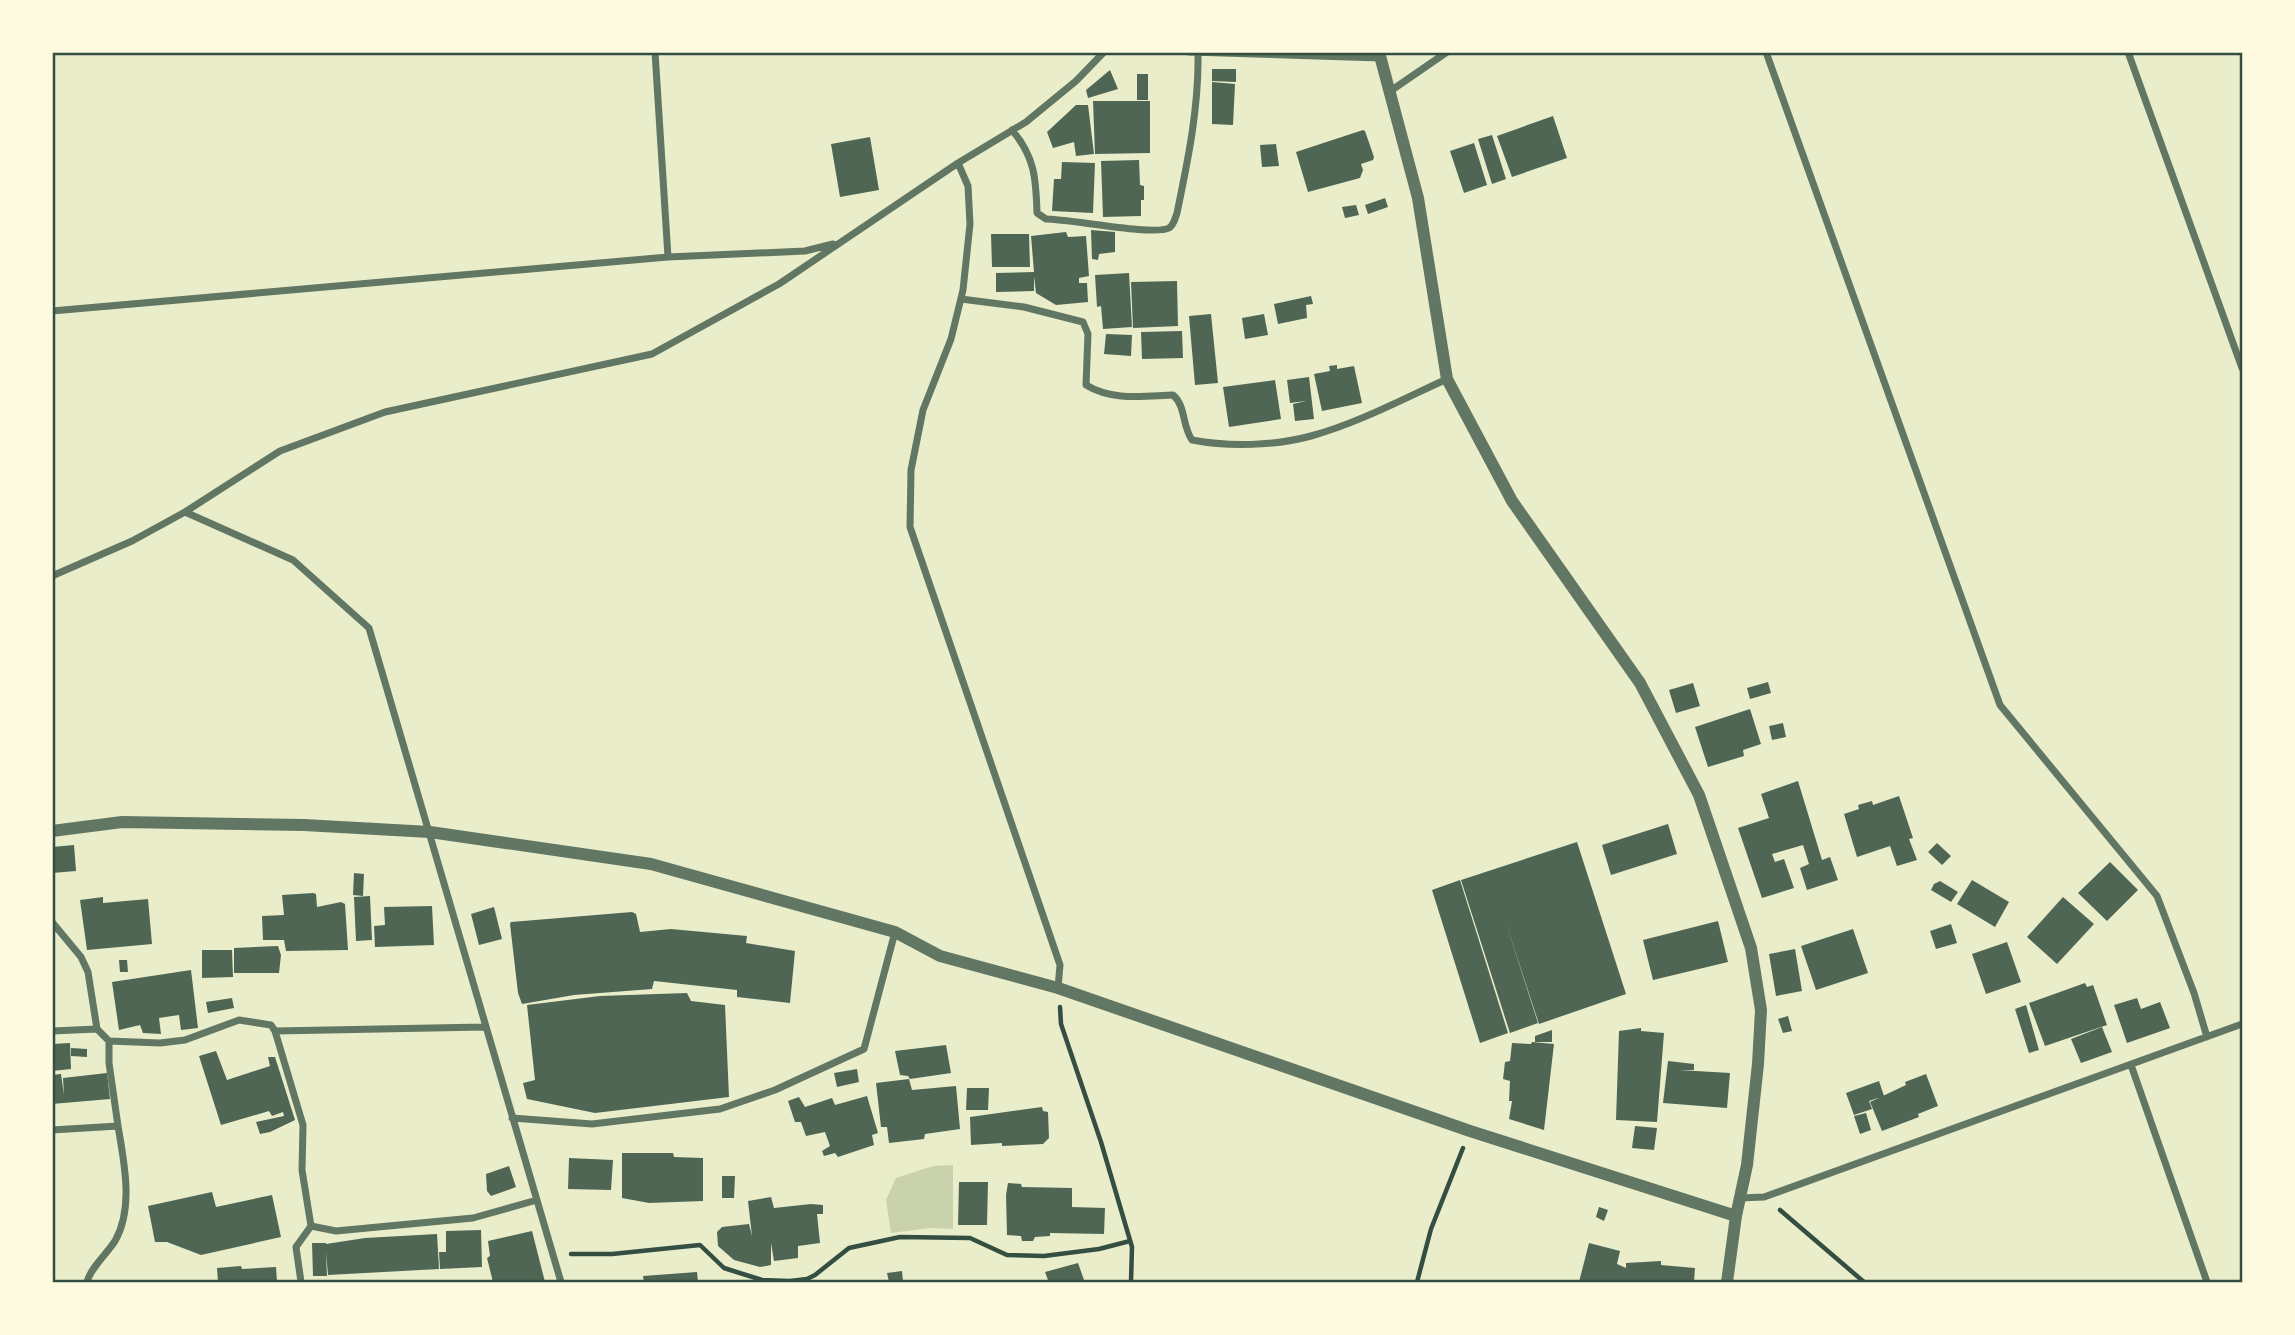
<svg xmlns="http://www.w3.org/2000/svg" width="2295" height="1335" viewBox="0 0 2295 1335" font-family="Roboto,sans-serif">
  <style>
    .green { fill: #cad2ad }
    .building { fill: #4f6655 }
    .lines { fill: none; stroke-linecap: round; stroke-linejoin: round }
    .path { stroke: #344e41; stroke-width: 4.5 }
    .minor { stroke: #617663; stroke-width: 7 }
    .tertiary { stroke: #617663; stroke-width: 12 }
    .neatline { fill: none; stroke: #344e41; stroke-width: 2.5 }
  </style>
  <rect width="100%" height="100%" fill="#e9edc9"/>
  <path class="green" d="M953,1165V1229L930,1228L891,1233L886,1200L896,1178L933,1166Z"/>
  <path class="building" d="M1212,69H1236V82L1212,81Z
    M1110,70L1118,89L1088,98L1086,90Z
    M1137,74H1148V100H1137Z
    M1212,82L1235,84L1233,125L1212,124Z
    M1093,101H1150V153L1095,154Z
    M1076,105H1088L1094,154L1076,156L1074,142L1053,148L1047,132Z
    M1553,116L1567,158L1512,177L1497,136Z
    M1363,130L1365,131L1374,157L1373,160L1361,164L1363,170L1360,178L1308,192L1296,152Z
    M1492,135L1506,179L1492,184L1478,139Z
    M870,137L879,190L840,197L831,144Z
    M1474,143L1487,185L1464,193L1450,151Z
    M1276,144L1279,166L1262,167L1260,145Z
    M1139,160L1140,185L1144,186V200H1141V216L1103,217L1101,161Z
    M1062,162L1095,163L1093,213L1052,211L1054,179H1061Z
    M1385,198L1388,207L1368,214L1365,205Z
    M1356,205L1359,215L1345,218L1342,207Z
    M1091,230L1115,232V252L1099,254L1098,260L1092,259Z
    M1066,232L1068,237L1086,236L1089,276L1079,278V283H1087L1088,302L1056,305L1036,293L1034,276V291L996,292V273L1034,272L1031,236Z
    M991,234H1029L1030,267H992Z
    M1129,273L1132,327L1103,329L1101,306L1097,307L1095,275Z
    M1177,281L1178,326L1133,328L1131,282Z
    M1311,296L1313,304L1306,305L1307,318L1278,324L1274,304Z
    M1211,314L1218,383L1195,385L1189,316Z
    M1264,314L1268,335L1245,339L1242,318Z
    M1182,331L1183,358L1142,359L1141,332Z
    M1106,334L1132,335L1131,356L1104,354Z
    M1337,365V369L1354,366L1362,403L1322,411L1314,374L1330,371L1329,366Z
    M1309,377L1314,419L1295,421L1293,404L1306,401L1290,403L1287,380Z
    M1275,380L1281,419L1229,427L1223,387Z
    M1768,682L1771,693L1750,699L1747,688Z
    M1693,683L1700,706L1676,713L1669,690Z
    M1750,709L1761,744L1743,750L1744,756L1708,767L1695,727Z
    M1783,723L1786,737L1772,740L1769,726Z
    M1798,781L1822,860L1830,857L1838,880L1807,890L1800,868L1809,864L1803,845L1772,854L1775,862L1784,859L1794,888L1762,898L1738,828L1769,818L1761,794Z
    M1899,796L1913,838L1909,839L1917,860L1897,866L1890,846L1857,857L1844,814L1859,809L1858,805L1872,801L1873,805Z
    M1668,824L1677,854L1611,875L1602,845Z
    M1577,842L1626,994L1539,1024L1504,917L1538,1023L1510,1033L1461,880Z
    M1937,843L1951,856L1942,865L1928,852Z
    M74,845L76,871L52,873V847Z
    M2110,862L2138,890L2107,921L2078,893Z
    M354,873L364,874L363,896L353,895Z
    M1460,880L1508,1033L1480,1043L1432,890Z
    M1972,880L2009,902L1995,927L1957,904Z
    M1940,881L1958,892L1951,902L1931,890L1934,884Z
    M313,893L316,894L317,907L341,902L345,904L348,950L286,951L284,940H263L262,916L284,915L282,895Z
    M370,896L372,940L356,941L354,897Z
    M103,897V903L148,899L152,944L87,950L80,900Z
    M2063,897L2094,924L2057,964L2027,937Z
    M432,906L434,945L375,947L374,926L385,925L384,907Z
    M494,907L502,939L479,945L471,914Z
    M632,912L636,914L640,932L671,929L747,936L746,943L795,951L790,1003L737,997V990L654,981L652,989L574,995L522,1004L518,993L510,924L511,922Z
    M1718,921L1728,962L1653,980L1643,940Z
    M1951,924L1957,943L1936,949L1930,931Z
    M1853,929L1868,973L1816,990L1801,946Z
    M2007,942L2021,982L1986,994L1972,954Z
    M278,946L281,955L279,973H234V948Z
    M1795,949L1802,991L1776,996L1769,954Z
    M202,950H232L233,977L202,978Z
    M119,960H127L128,972H120Z
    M191,970L198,1028L181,1030L179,1015L159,1018L161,1034L143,1033L140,1025L119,1030L112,982Z
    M2085,983L2087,987L2093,985L2107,1025L2045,1046L2029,1003Z
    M687,993L691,1001L725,1005L729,1097L595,1113L527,1099L523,1083L535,1080L527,1005L600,996Z
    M232,998L234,1008L208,1013L206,1002Z
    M2137,998L2141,1009L2160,1002L2170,1028L2127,1043L2114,1005Z
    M2026,1005L2039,1050L2029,1053L2015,1009Z
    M1788,1016L1792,1031L1783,1033L1778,1019Z
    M2102,1027L2112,1052L2081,1063L2071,1039Z
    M1641,1028V1031L1664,1033L1657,1122L1616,1120L1619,1031Z
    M1552,1030V1042H1535V1036Z
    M1532,1042L1554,1044L1544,1130L1509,1119L1512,1101H1509L1510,1081L1503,1079L1505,1062L1510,1061L1512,1043L1531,1044Z
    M70,1043L71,1069L52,1071V1044Z
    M946,1045L951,1073L910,1079L908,1076L900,1075L895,1051Z
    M71,1048L87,1049V1057L71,1056Z
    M216,1051L227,1080L270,1066L268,1057H275L295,1120L270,1132L260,1134L256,1122L284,1116L283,1112L272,1116L269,1111L221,1125L199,1056Z
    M1668,1061L1694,1064V1070H1679L1730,1073L1727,1108L1663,1103Z
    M857,1069L859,1082L837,1087L834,1073Z
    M107,1073L110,1099L52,1104V1075L61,1074L64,1095L63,1078Z
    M1926,1074L1938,1106L1918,1114L1919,1117L1882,1131L1870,1102L1906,1085L1905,1082Z
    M909,1079L912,1090L956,1086L960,1129L925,1134L924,1139L889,1143L887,1127H881L876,1083Z
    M1879,1081L1884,1096L1869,1101L1872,1109L1854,1115L1846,1093Z
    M967,1088H989L988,1110H966Z
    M867,1096L878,1133L872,1135L874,1145L838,1157L835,1153L824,1156L822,1151L830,1146L825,1132L806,1136L801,1122H795L788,1101L799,1097L805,1107L832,1098L835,1105Z
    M1042,1107L1043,1111L1048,1112L1049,1138L1043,1144L1002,1146V1143L971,1145L970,1117Z
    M1866,1113L1871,1130L1860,1134L1854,1116Z
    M1635,1126L1657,1128L1654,1150L1632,1148Z
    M622,1153H673L674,1157L703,1158V1201L649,1203L622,1198Z
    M569,1158L613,1160L611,1190L568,1189Z
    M509,1166L516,1187L491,1196L487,1191L486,1174Z
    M722,1176H735L734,1198H722Z
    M959,1182H988L987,1225H958Z
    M1008,1183L1021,1184L1022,1187L1072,1188V1207L1105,1208L1104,1234L1050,1233V1236L1035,1237L1033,1241H1022L1021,1236L1007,1235L1006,1195Z
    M212,1192L216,1207L272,1195L281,1237L201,1255L167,1242H155L148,1206Z
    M771,1197L774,1208L811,1204L823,1205V1214H817L820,1243L798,1246V1258L774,1261L771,1243V1265L760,1267L734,1260L718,1246L717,1232L722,1227L749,1224L752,1236L748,1201Z
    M1599,1207L1608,1210L1604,1221L1596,1217Z
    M481,1230L482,1267L440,1269L439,1252H446V1231Z
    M532,1231L545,1282H493L487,1258L490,1256L488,1241Z
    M437,1234L439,1269L328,1275L326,1252L327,1276H313L312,1243H326V1244L365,1238Z
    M1589,1243L1620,1251L1617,1264L1626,1268V1263L1661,1261V1265L1695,1268L1694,1282H1579Z
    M1078,1263L1084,1280L1078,1282H1043L1048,1280L1045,1272Z
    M241,1266L242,1269L276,1267L277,1282H218L217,1268Z
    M902,1271L903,1282H889L887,1273Z
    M697,1272L698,1282H644L643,1276Z"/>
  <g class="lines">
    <path class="path" d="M1060,1007L1061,1024L1101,1142L1132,1247L1131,1282
      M1780,1210L1864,1282
      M571,1254H612L700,1245L724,1268L762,1280L790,1281L807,1279L815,1275L849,1248L900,1237L970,1238L1007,1255L1044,1256L1099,1249L1130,1241
      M1417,1282L1431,1229L1463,1148"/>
    <path class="minor" d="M655,52L668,257
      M1189,52L1380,58
      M1766,52L2000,705L2157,896L2194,993L2207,1037
      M2128,52L2242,368
      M1389,92L1447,52
      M1012,130C1035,157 1036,179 1037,213L1046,219C1070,219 1154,236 1169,228C1174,225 1175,218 1177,213C1188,160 1199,107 1198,53
      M958,163L968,186L970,224L963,290L951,339L923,410L911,470L910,527L1060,965L1058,988
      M961,299L1024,307L1083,322L1088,334L1086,385C1112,401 1143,396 1173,395C1186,406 1182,426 1192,440C1229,447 1274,446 1311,436C1358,423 1403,399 1447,379
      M52,311L668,257L805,251L833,244
      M185,512L293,560L369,628L561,1282
      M52,576L132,541L185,512L280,451L385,412L652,354L779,284L958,163L1026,122L1076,81L1104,52
      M52,922L81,957L88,972L97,1029L109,1041L160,1043L185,1040L239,1020L271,1025L275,1031L303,1125L302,1170L311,1226L296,1247L301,1282
      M52,1031L97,1029
      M275,1031L484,1027
      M109,1041V1063L118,1126
      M2131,1065L2207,1282
      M512,1118L592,1124L720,1109L775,1090L864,1049L895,932
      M52,1130L118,1126C124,1162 134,1208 115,1241C106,1255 91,1267 87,1282
      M1740,1198L1764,1197L2242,1024
      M311,1226L336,1231L473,1218L537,1200"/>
    <path class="tertiary" d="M1379,52L1418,198L1447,379L1512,501L1640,683L1699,795L1751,948L1761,1010L1758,1064L1747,1165L1736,1216L1727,1282
      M52,831L122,822L304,825L430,832L651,864L895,932L940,956L1058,988L1470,1131L1736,1216"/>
  </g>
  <rect width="2295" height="1335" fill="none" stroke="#fefae0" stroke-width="108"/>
  <rect x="54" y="54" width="2187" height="1227" class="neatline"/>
</svg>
